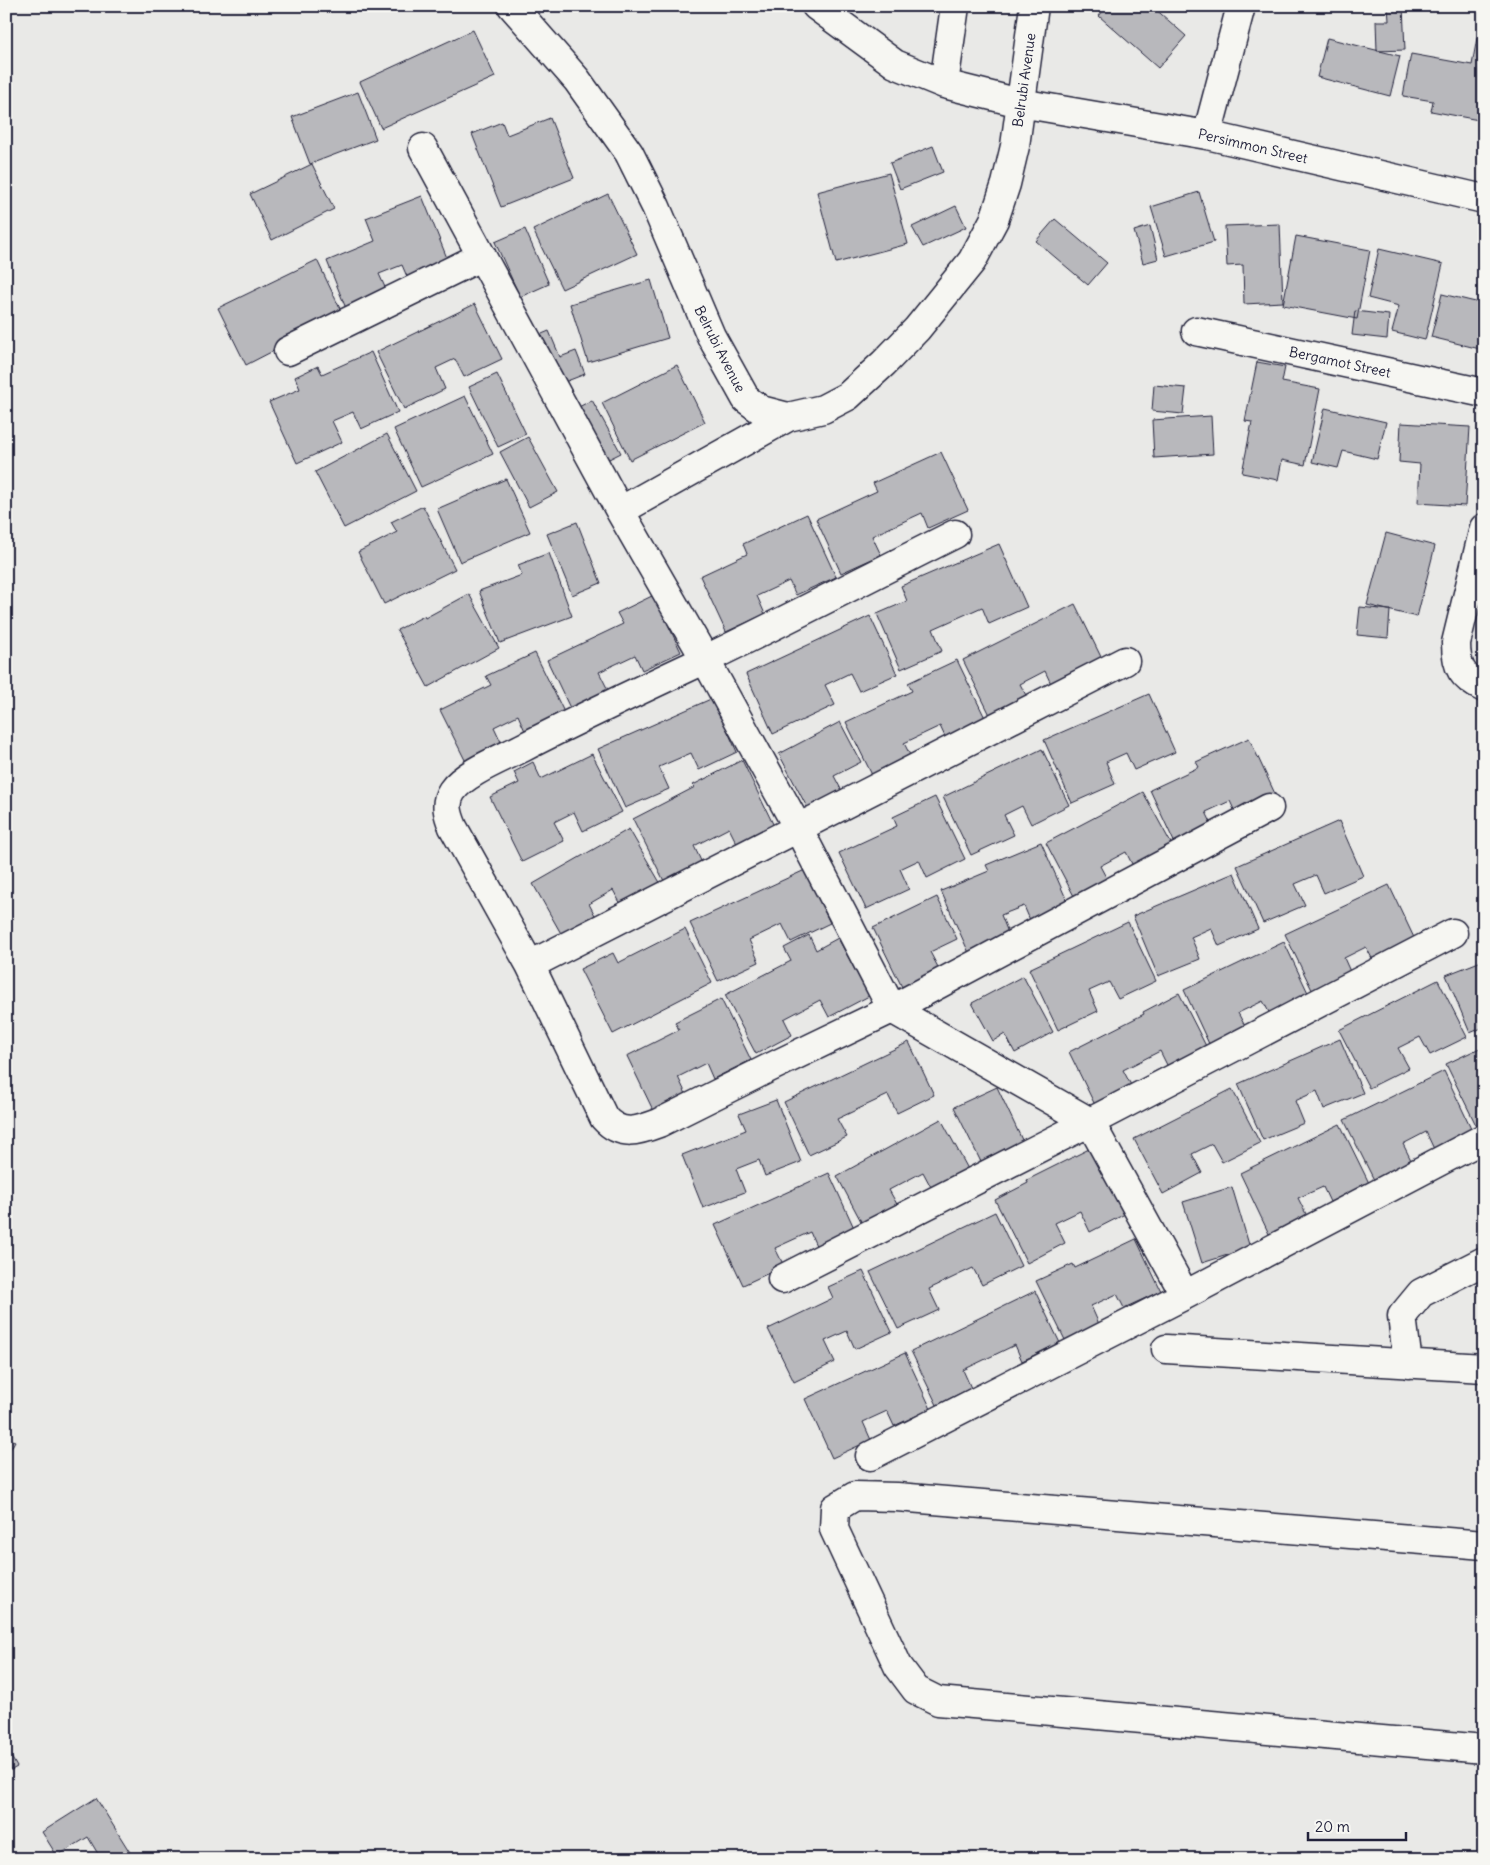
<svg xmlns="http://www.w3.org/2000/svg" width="1490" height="1865" viewBox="0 0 1490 1865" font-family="Delius,sans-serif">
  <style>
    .building { fill: #b8b8bc; stroke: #22223b }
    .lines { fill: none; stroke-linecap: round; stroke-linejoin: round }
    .minor-casing { stroke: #22223b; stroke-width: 31 }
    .minor { stroke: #f6f6f2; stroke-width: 28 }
    .labels { text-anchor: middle; stroke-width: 5; stroke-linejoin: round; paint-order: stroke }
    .street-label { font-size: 14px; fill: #22223b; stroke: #f6f6f2 }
  </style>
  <rect width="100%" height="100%" fill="#e9e9e7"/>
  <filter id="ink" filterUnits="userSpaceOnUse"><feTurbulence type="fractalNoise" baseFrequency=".02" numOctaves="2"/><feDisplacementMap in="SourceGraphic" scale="10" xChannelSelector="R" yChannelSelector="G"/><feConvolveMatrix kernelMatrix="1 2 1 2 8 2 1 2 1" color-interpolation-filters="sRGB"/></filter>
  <g filter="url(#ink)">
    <path class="building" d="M1107,6H1152L1186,36L1158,68L1099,16Z
      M1388,6H1403L1405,50L1377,51L1376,21H1389Z
      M473,30L495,77L381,128L360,82Z
      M1327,38L1400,56L1390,96L1317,77Z
      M1477,38L1484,39V121L1431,111L1433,101L1403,96L1411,54L1472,65Z
      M358,92L376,139L310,164L292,117Z
      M550,118L574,178L501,207L472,134L502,122L507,135Z
      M933,146L943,172L900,189L890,163Z
      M312,164L334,209L272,240L250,194Z
      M889,173L908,244L836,263L817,192Z
      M1199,192L1214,242L1166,256L1151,207Z
      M608,194L637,254L562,289L533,230Z
      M422,196L449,263L408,279L402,265L379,274L388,294L347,311L327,261L375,241L366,218Z
      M956,206L966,227L923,247L912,227Z
      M1055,219L1107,263L1088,285L1036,241Z
      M1280,224L1283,302L1244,304L1243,265L1227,266L1225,226Z
      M1150,226L1158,259L1143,263L1134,231Z
      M525,229L549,284L520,297L495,242Z
      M1296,236L1370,250L1357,319L1283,305Z
      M1379,249L1443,264L1425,340L1392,332L1399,306L1368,298Z
      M317,260L343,315L246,365L218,308Z
      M651,280L668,338L588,362L570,304Z
      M1442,294L1484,304V350L1431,337Z
      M475,304L502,359L464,377L455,359L436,368L445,389L404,409L376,352Z
      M1355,311L1389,315L1387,339L1352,335Z
      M549,331L560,357L576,351L585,374L557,385L537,336Z
      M371,352L398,412L361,429L353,412L332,421L342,442L297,463L269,402L300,389L295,377L318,366L322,374Z
      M1257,362L1285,367L1282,382L1320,389L1305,465L1282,460L1278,480L1242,473L1252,422L1245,421Z
      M677,365L705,422L630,460L602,403Z
      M497,374L526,434L498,447L469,387Z
      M1154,385L1186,388L1183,414L1152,411Z
      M465,396L493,454L421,487L394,429Z
      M592,400L621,453L591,468L562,416Z
      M1325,408L1386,422L1377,459L1343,451L1338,468L1312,462Z
      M1211,416L1213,454L1154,458L1152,420Z
      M1401,423L1470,427L1465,506L1418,503L1420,464L1399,462Z
      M387,434L416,491L344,528L315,472Z
      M528,437L558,492L529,507L500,452Z
      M941,452L968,510L928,528L922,513L872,536L881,555L841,573L816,519L877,491L873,483Z
      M506,479L530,532L460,562L437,509Z
      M423,506L455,569L384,604L358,552L397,532L391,522Z
      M807,514L836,577L796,595L789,581L757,596L765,614L726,632L700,576L747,554L743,544Z
      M577,522L601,583L572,595L547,534Z
      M1386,533L1435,546L1417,617L1367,605Z
      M999,544L1027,607L989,624L982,607L933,629L942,651L901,669L877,614L907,601L901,586Z
      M549,553L572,616L500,643L479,591L522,575L518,565Z
      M469,594L499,648L428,687L397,630L424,616L425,618Z
      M654,595L681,652L642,670L635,655L599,672L608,690L570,708L547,660L623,624L617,613Z
      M1075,604L1103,661L1052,686L1045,671L1020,684L1029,701L992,719L963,660Z
      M1360,607L1390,610L1388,638L1357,635Z
      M870,616L897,674L859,691L850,673L825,685L835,705L773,734L746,674Z
      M535,653L564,712L525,731L518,715L494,727L502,744L466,762L440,710L491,685L486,676Z
      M957,660L987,722L947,741L940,726L904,743L913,761L874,779L846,722L912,691L908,683Z
      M1149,694L1175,752L1134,770L1126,753L1106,762L1115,784L1072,803L1044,740Z
      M713,698L737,752L699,770L691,753L659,767L669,789L625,808L598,749Z
      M840,722L861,762L834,776L843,793L809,811L779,754Z
      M1249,738L1277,798L1237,816L1230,801L1206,812L1215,831L1177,848L1150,790L1199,767L1196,762Z
      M1042,749L1069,805L1031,824L1022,806L1004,815L1014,835L971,855L943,797Z
      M592,754L622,812L583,831L574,812L554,822L564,841L522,862L490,797L519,783L514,772L533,762L541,779Z
      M742,760L774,826L737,844L729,828L694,846L702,863L664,881L633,819L695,787L693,785Z
      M1143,792L1173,847L1134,868L1126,852L1100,866L1108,881L1075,898L1046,843Z
      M935,797L965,859L927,878L919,860L900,869L909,889L866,909L839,853L897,826L893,817Z
      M1339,821L1363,876L1324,893L1316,875L1295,884L1305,905L1263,923L1237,866Z
      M629,829L662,886L623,908L613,890L589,904L597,919L563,937L533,884Z
      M1041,842L1068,903L1030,920L1024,906L1001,915L1009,935L969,953L941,891L989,871L986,865Z
      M805,870L830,923L791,942L782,924L749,940L759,962L718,981L690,923Z
      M1234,873L1258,929L1219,946L1211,928L1191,937L1200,959L1158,976L1133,916Z
      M1389,885L1417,944L1375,964L1366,947L1344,958L1352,976L1314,994L1285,934Z
      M937,897L957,939L930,952L939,969L902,987L873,928Z
      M1128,922L1156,981L1118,999L1109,982L1089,991L1098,1011L1058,1030L1029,969Z
      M685,929L712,983L613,1034L580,969L613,953L618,963Z
      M809,935L816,950L838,938L869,996L829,1017L820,1000L784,1019L792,1035L756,1054L725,995L791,961L784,948Z
      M1284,942L1310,997L1271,1016L1263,1001L1238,1013L1246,1028L1210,1046L1184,990Z
      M1484,960V1027L1470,1033L1446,975Z
      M1023,976L1053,1032L1015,1053L1005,1034L993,1041L972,1003Z
      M1438,980L1467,1037L1430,1055L1420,1037L1398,1048L1409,1068L1369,1088L1339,1030Z
      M1179,993L1207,1048L1168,1067L1160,1051L1123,1070L1132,1087L1095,1105L1069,1052L1144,1014L1143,1012Z
      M721,999L751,1060L713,1079L706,1063L678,1077L686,1094L653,1110L627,1056L679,1030L675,1022Z
      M1340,1039L1363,1093L1324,1109L1317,1091L1295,1101L1304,1123L1263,1140L1238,1084Z
      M909,1042L934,1095L897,1113L888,1095L837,1119L847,1137L809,1155L784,1102Z
      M1484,1046V1124L1477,1127L1446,1064Z
      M1444,1071L1472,1130L1434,1149L1426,1132L1403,1144L1412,1162L1374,1180L1344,1120Z
      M997,1087L1023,1142L981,1162L954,1107Z
      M1232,1089L1260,1143L1222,1162L1212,1144L1192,1154L1202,1173L1163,1194L1134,1139Z
      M776,1100L801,1162L765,1176L759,1160L736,1169L745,1192L703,1208L682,1155L746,1130L739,1114Z
      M941,1119L968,1169L932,1189L923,1172L889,1190L898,1206L863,1225L837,1176Z
      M1340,1124L1369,1183L1330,1202L1323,1187L1298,1198L1307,1216L1269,1234L1240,1173Z
      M1093,1147L1127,1213L1090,1232L1080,1211L1055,1223L1065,1243L1027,1263L995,1200L1028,1183L1027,1180Z
      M829,1173L855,1230L817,1248L810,1232L775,1248L784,1266L743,1285L715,1225Z
      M1232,1187L1250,1248L1202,1263L1183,1202Z
      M995,1212L1021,1266L982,1285L973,1268L929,1289L939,1310L898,1329L870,1272Z
      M1136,1239L1161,1291L1124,1308L1117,1294L1091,1306L1099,1324L1065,1340L1036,1281L1073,1264L1075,1268Z
      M863,1271L892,1332L855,1349L847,1331L825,1341L835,1362L794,1382L768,1329L833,1298L828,1287Z
      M1035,1291L1060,1343L1022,1361L1015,1345L963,1370L971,1388L937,1405L911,1351Z
      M905,1353L931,1409L894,1426L887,1411L863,1422L871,1440L832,1458L805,1399Z
      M6,1437L15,1441L6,1457Z
      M6,1748L17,1767L6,1773Z
      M96,1798L131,1854L124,1859H101L88,1837L57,1856L42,1832Z"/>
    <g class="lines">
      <defs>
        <path id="minor" d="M512,6L577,80L629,153L656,207L711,336L746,399L761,410L788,417L823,409L848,396L884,363L917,329L972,261L994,220L1006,184L1015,146L1034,6
          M816,6L895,64L944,84L1020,103L1207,135L1484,199
          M944,84L955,6
          M1207,135L1241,6
          M423,148L620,511L705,659L798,828L892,1009L1090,1122L1185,1295L870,1456
          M1196,331L1484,393
          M288,351L482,256
          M620,511L788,417
          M1484,528L1456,643C1456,667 1462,678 1484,688
          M955,534C871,576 787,620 702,661C642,689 582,717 522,748C503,758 464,773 452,791C444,803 448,815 453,827L530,965L1125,661
          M530,965L604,1118C621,1137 638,1131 659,1123L767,1069L892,1009L1269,808
          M782,1279L1090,1122L1453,933
          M1185,1295L1484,1138
          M1166,1349L1484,1368
          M1408,1364L1402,1316L1421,1293L1484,1261
          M1484,1545L897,1497L855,1496L835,1508L834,1529L898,1666L916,1690L938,1701L1484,1749"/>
      </defs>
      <use href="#minor" class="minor-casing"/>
      <use href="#minor" class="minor"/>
    </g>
  </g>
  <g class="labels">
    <g class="street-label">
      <text transform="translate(1024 80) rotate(-82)" y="5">Belrubi Avenue</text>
      <text transform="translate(1253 146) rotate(13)" y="5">Persimmon Street</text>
      <text transform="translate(720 349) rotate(63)" y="5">Belrubi Avenue</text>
      <text transform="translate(1340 362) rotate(12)" y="5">Bergamot Street</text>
    </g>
  </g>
  <rect width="1490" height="1865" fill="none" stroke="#f6f6f2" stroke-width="25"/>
  <rect x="12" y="12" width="1465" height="1840" fill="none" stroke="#22223b" stroke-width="2" filter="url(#ink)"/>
  <path d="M1308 1832v8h98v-8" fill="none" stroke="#22223b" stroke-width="2.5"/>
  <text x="1315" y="1832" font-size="15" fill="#22223b" stroke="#f6f6f2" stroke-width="4" paint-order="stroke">20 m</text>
</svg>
